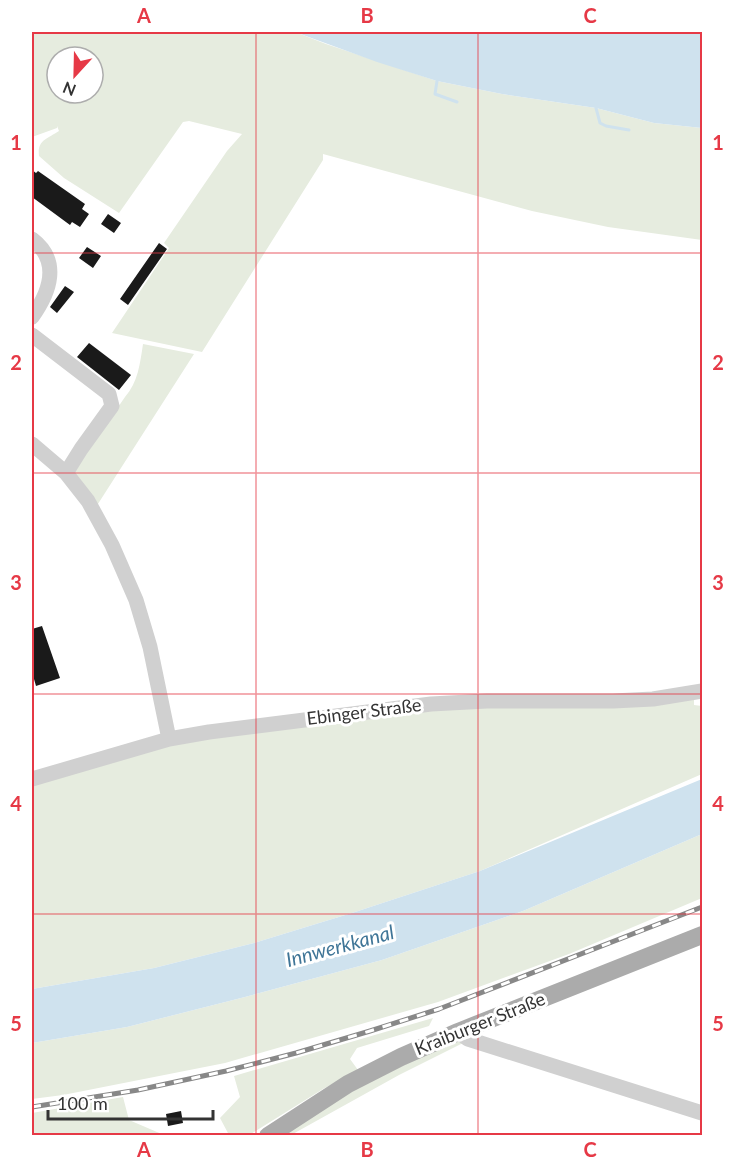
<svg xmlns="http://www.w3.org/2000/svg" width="734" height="1167" viewBox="0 0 734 1167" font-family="Lato,sans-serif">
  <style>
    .green { fill: #e6ecdf; fill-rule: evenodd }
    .water { fill: #cfe2ee }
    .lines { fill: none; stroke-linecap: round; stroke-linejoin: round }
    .stream { stroke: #cfe2ee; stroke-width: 3 }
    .building { fill: #1a1a1a }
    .minor { stroke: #d0d0d0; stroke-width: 15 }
    .major { stroke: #ababab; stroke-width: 18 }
    .rail-casing { stroke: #888; stroke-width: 5 }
    .rail { stroke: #fff; stroke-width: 3; stroke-dasharray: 9; stroke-linecap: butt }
    .grid { fill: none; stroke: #e63946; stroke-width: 1.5; stroke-opacity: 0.55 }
    .labels { text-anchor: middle; stroke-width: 6; stroke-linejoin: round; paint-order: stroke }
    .street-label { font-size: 18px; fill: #333; stroke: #fff }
    .water-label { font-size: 20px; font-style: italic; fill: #3f7597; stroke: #fff }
    .neatline { fill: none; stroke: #e63946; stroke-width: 2 }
    .grid-label { font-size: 20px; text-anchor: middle; font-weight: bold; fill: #e63946 }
  </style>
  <rect width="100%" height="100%" fill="#fff"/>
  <path class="green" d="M32,32H295L326,44L437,81L502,94L596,108L654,123L702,128V240L608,227L532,211L323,154V160L202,352L112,333L169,248L164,243L227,151L242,134L189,121L183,122L119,213L64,178L39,156C37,140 47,139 59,131L57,126V128L32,137ZM57,57H93V93H57Z
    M143,344L194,354L96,507L71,475L125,397C138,382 140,364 143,344Z
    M691,698L694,700V705L702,706V774L480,871L355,912L254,943L154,968L32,989V785L164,744L431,709Z
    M702,834V898L569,954L438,1002L225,1063L63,1095L32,1099V1043L127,1027L245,997L382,960L523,911Z
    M433,1018L429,1026L357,1048L350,1059L358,1070L323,1089L249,1135H229L220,1118L240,1097L234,1076Z
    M454,1041L465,1042L399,1075L291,1135L281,1136L352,1090Z
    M123,1097L129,1120L164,1135H32V1113Z"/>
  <path class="water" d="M295,32H702V128L654,123L596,108L502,94L437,81L377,62Z
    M702,779V834L523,911L382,960L245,997L127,1027L32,1043V989L154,968L254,943L355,912L480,871Z"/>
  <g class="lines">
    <path class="stream" d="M437,81L435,94L457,102
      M596,108L600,123L606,126L629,130"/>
  </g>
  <path class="building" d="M32,170L36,173L38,171L85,204L82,209L89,214L80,227L72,222L70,225L32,197Z
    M108,214L121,223L114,233L101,224Z
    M159,243L167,249L128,305L120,299Z
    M87,247L101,256L93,268L79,258Z
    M65,286L74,292L57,313L50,307Z
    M89,343L131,375L119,390L77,357Z
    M42,626L60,678L36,686L34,679L32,680V629Z
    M181,1111L183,1123L168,1126L166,1114Z"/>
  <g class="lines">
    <path class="minor" d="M32,239C61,261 50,292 32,317
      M32,335L109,394L112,406L81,449L66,473
      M32,444L66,473L88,501L112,545L136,600L150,647L169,739
      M32,779L169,739L209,732L431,704L487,701H613L653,699L702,691
      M458,1032L468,1039L702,1113"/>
    <path class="major" d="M268,1136L348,1084L401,1057L458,1032L702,935"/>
    <defs>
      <path id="rail" d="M32,1107L138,1090L226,1071L296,1053L370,1031L439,1009L702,907"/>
    </defs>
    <use href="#rail" class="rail-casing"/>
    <use href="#rail" class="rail"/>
  </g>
  <path class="grid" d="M256,32V1136M478,32V1136M32,253H702M32,473H702M32,694H702M32,914H702"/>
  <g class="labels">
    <g class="street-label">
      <text transform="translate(364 712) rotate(-7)" y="6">Ebinger Straße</text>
      <text transform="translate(480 1024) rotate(-22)" y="6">Kraiburger Straße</text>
    </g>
    <g class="water-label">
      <text transform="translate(340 946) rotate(-15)" y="7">Innwerkkanal</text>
    </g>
  </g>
  <rect width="734" height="1167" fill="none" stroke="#ffffff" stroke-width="66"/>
  <g transform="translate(75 75) rotate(202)"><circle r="28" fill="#ffffff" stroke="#adadad" stroke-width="1.5"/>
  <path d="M0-4.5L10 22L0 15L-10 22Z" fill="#e63946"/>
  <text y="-9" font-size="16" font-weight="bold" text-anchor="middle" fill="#333333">N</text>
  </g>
  <path d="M48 1110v9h165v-9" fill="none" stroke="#333333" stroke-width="3"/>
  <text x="57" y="1110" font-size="18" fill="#333333" stroke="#ffffff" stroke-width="4.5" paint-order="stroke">100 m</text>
  <rect x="33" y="33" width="668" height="1101" class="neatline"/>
  <g class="grid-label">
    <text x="144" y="23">A</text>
    <text x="367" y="23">B</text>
    <text x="590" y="23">C</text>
    <text x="16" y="150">1</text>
    <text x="718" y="150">1</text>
    <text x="16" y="370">2</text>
    <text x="718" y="370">2</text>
    <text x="16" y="590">3</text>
    <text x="718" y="590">3</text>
    <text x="16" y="811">4</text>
    <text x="718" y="811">4</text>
    <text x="16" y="1031">5</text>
    <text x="718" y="1031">5</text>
    <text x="144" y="1157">A</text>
    <text x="367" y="1157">B</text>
    <text x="590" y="1157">C</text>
  </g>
</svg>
